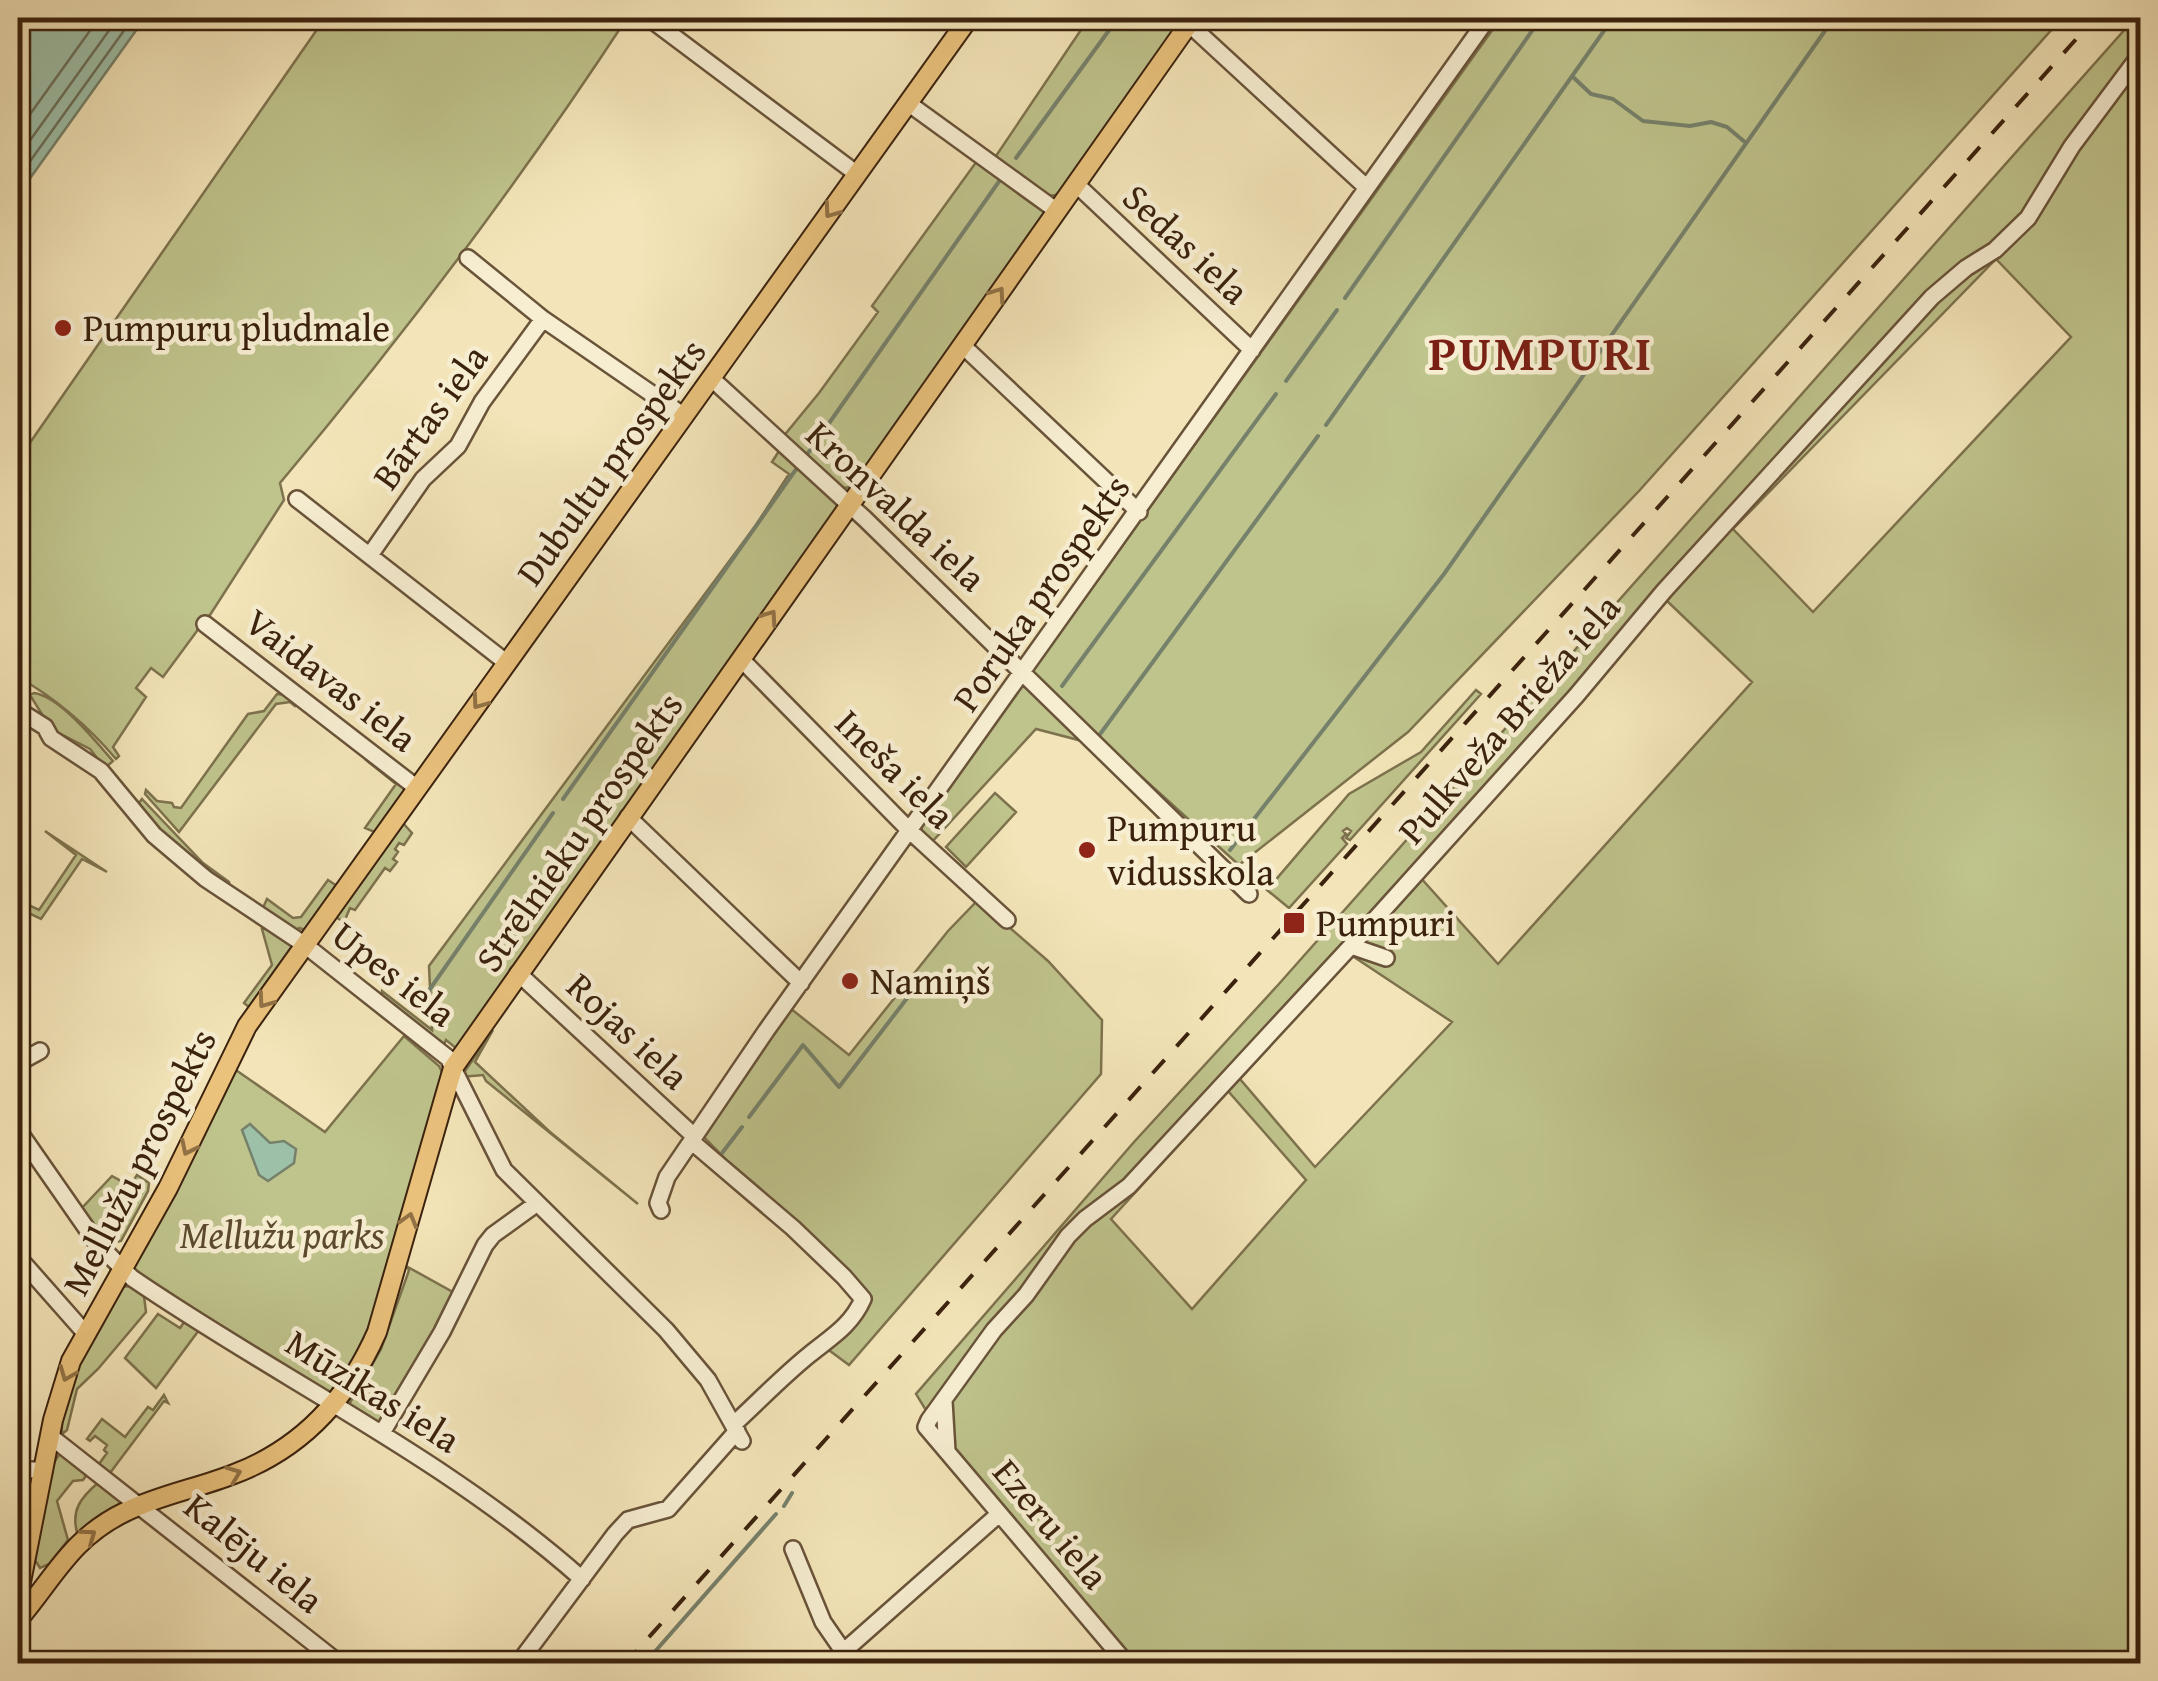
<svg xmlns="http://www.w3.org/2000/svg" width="2158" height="1681" viewBox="0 0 2158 1681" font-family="'Gentium Book Plus',serif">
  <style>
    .green { fill: #bfc38c; stroke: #7d724d; stroke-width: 2.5; fill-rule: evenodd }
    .water { fill: #9dc0a9; stroke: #76816b; stroke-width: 2.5 }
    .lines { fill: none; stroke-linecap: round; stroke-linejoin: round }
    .shore { stroke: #6c715c; stroke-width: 2.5 }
    .stream { stroke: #76816b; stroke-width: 4 }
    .minor-casing { stroke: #695339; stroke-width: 20 }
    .major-casing { stroke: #3b220e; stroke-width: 22 }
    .minor { stroke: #f7eed2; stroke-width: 15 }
    .major { stroke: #eac27c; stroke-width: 18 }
    .rail { stroke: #3b220e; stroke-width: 4; stroke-dasharray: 18 18; stroke-linecap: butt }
    .oneway { stroke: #927245 }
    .poi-dot { fill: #8f2418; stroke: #f7eed2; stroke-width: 4 }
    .labels { text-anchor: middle; stroke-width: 9; stroke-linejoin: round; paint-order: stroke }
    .street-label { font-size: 38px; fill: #3b220e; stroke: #f7eed2 }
    .poi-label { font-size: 38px; fill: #3b220e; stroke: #f7eed2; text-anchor: start }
    .park-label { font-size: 38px; font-style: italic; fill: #5c4a2e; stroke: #f7eed2 }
    .district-label { font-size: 48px; font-weight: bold; letter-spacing: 2.5px; fill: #7a1f14; stroke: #f7eed2 }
  </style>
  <rect width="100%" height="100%" fill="#f3e5b9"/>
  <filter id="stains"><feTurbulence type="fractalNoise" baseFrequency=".002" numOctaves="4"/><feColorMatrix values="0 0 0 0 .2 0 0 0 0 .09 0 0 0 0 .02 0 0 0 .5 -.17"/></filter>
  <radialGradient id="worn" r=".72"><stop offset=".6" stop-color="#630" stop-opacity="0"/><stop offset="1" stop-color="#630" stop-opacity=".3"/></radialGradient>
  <path class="green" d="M325,18H627C521,180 405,334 280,483L284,500L210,615L200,620L197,631L163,677L151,668L136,688L146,697L113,747L119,756L116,759C88,726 57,699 18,677V511L30,495L18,479V460Z
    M1089,18H1184L1061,194L1049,196L994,159Z
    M1501,18H2062L1639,491L1408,732L1239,865L1102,741L1115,773L1082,741L1036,729L931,843L922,834L921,826Z
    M2135,18H2140V1663H1135L957,1461L916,1394L1134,1142L1278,985ZM1996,259L2071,337L1813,612L1733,529ZM1666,600L1752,682L1498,964L1420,877ZM1351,955L1452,1022L1315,1167L1240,1079ZM1228,1091L1306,1180L1192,1309L1111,1219Z
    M977,161L1044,210L1046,215L856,485L846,488L836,486L783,437L819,393L878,312L872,306Z
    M779,451L837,502V509L457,1049L446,1040L444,1044L381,997L382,991L432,1030L429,966L756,525L789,474L772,462Z
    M1476,690L1481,694L1350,840L1346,838L1351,831L1347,828L1343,831L1346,834L1342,838L1347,844L1289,908L1267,890L1349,794L1421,752Z
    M34,693C61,697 95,741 113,761L105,768L90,749L51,729L30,695Z
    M277,694L288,695L298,703L295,706L290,702L276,704L179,832L145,794L146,790L157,801L172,803L174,807L181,808L248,714L264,711Z
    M370,756L407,789L379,834L365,828L396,784L366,760Z
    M995,793L1016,812L966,867L946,847Z
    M142,799L203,863L229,882V889L209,875L135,808Z
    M402,822L412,833L404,845L399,843L395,849L398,852L393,859L397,862L390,871L385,868L355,910L350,908L344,922L334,916Z
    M45,831L107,872L82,859L41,919L18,908V900L39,910L76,855Z
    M328,880L340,888L306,930L299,928L295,933L262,910L267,899L293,918L301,917Z
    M978,900L1048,961L1102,1020L1101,1074L849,1365L822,1345L862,1299L704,1137L790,1008L849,1055L948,931Z
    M262,929H268L293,945L249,1007L244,1003L272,965Z
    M493,1030L475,1062L550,1132L638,1204L486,1081L483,1075L461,1077Z
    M404,1036L439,1066L444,1076L372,1329L333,1393L325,1392L165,1296L135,1272L134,1261L233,1068L325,1132Z
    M137,1175L149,1183L148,1191L121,1241L112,1243L101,1237L80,1210L112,1176L130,1186Z
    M481,1246L386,1420L378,1423L348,1406L381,1349L407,1276L409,1270L406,1266L453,1292Z
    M131,1286L144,1296L146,1312L98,1369L77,1389L67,1430L62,1434C59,1383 98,1329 121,1287Z
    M158,1314L180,1328L187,1318L199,1330L156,1388L125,1358Z
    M164,1395L168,1403L164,1401L110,1473L99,1464L107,1453L104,1450L107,1445L95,1436L90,1441L87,1439L102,1419L125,1437L148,1407L153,1410Z
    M64,1454L88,1473L83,1480L73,1481L57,1501L68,1540L49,1564L40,1568L35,1560L53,1464L59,1455Z
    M99,1482L122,1501L121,1506L78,1536C70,1511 80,1498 99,1482Z"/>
  <path class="water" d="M18,18H145L18,195Z
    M250,1124L270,1143L284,1141L296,1149L294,1163L268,1181L259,1175L242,1130Z"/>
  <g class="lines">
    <path class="shore" d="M18,131L99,18
      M18,157L118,18
      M18,178L133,18"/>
    <path class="stream" d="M1573,77L1591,94L1613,99L1643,121L1690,126L1711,122L1727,127L1746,143
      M1016,158L1118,18
      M1345,298L1541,18
      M1286,381L1337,310
      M1326,425L1613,18
      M806,456L1000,180
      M1062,686L1276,394
      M1098,737L1318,436
      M563,799L797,468
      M1230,850L1444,574L1834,18
      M416,1009L553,813
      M749,1117L803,1045L839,1087L908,997
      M719,1157L742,1127
      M784,1506L792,1493
      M644,1664L776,1514"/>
    <defs>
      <path id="minor" d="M649,18L857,174
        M1189,24L1366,187
        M908,103L1057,211
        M1076,184L1252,350
        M468,258L543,319L684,416
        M962,345L1139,512
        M711,378L865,519L1249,894
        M297,499L507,663
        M370,555L423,479L458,446L482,402L543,319
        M205,624L417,788
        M741,659L910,831L1007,920
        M18,710L45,727L51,738L101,771L154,835L206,879L305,945L448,1058L504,1170L666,1330L708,1380L742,1441
        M628,817L801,983
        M1351,946L1386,958
        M518,973L694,1136
        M18,1063L40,1051
        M18,1130L96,1242L132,1278C281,1380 446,1458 582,1579
        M691,1141L793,1228L844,1277L863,1299C851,1326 831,1337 809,1355C783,1376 759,1401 734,1424
        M661,1210L658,1203L667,1177L766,1031L1488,18
        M18,1257L86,1334
        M944,1401L947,1451
        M382,1433L442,1332L485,1245L493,1235L536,1204
        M50,1436L340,1664
        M18,1474L27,1470H44
        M793,1549L823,1622L852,1664
        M843,1652L999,1514
        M518,1664L615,1534L628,1520L668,1509L737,1431
        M1127,1664L926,1427L929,1420L994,1330L1026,1295L1068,1236L1085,1219L1129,1186L1351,946L1576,696L1664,591L1932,297L1966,268L1995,250L2028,218L2072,146L2140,55"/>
      <path id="major" d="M18,1597L53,1420L71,1361L168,1188L247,1026L969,18
        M18,1620C54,1578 71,1538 125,1512C159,1495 199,1488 234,1474C303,1448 348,1398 377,1332L453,1068L1193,18"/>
    </defs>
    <use href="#minor" class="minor-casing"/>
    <use href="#major" class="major-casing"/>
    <use href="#minor" class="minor"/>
    <use href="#major" class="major"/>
    <path class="rail" d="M625,1664L2095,18"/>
  </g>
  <defs><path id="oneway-chevron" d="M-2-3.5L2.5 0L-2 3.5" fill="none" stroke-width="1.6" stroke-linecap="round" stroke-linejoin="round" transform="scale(2.5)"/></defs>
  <g class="oneway">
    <use href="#oneway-chevron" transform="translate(831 211) rotate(126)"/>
    <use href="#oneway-chevron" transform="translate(998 294) rotate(-55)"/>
    <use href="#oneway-chevron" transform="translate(770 617) rotate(-55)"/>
    <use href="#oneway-chevron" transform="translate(479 702) rotate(126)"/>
    <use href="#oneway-chevron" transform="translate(265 1001) rotate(126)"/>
    <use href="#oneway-chevron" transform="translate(188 1148) rotate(116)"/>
    <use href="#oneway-chevron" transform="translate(409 1220) rotate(-74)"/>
    <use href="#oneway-chevron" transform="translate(67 1374) rotate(112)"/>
    <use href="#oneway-chevron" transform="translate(234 1474) rotate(-21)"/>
    <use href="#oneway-chevron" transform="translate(89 1536) rotate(-36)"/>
  </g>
  <g class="poi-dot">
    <circle cx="63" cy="328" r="10"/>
    <circle cx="1087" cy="850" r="10"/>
    <rect x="1282" y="911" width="24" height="24" rx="5"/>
    <circle cx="850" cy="981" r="10"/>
  </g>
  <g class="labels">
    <g class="street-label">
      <text transform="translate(1186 244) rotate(43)" y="13">Sedas iela</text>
      <text transform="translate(430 417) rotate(-54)" y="13">Bārtas iela</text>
      <text transform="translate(611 462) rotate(-54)" y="13">Dubultu prospekts</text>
      <text transform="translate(896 506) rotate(43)" y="13">Kronvalda iela</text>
      <text transform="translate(1041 593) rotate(-55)" y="13">Poruka prospekts</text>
      <text transform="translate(331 680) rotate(38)" y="13">Vaidavas iela</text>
      <text transform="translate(1509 719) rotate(-49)" y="13">Pulkveža Brieža iela</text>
      <text transform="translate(895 769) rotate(45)" y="13">Ineša iela</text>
      <text transform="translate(579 832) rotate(-55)" y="13">Strēlnieku prospekts</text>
      <text transform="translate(394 974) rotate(38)" y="13">Upes iela</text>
      <text transform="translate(628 1031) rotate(43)" y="13">Rojas iela</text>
      <text transform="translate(139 1162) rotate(-63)" y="13">Mellužu prospekts</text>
      <text transform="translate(373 1391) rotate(32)" y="13">Mūzikas iela</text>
      <text transform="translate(1051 1524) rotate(50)" y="13">Ezeru iela</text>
      <text transform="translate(254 1553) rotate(39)" y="13">Kalēju iela</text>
    </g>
    <g class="poi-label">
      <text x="83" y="341">Pumpuru pludmale</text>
      <text x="1107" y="841">Pumpuru<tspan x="1107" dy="44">vidusskola</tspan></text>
      <text x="1316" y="936">Pumpuri</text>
      <text x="870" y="994">Namiņš</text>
    </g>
    <g class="park-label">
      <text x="282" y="1248">Mellužu parks</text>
    </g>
    <g class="district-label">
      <text x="1541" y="370">PUMPURI</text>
    </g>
  </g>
  <rect width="2158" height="1681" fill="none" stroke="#f3e5b9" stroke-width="60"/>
  <rect x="20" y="20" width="2118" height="1641" fill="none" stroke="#3b220e" stroke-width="5"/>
  <rect x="30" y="30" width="2098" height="1621" fill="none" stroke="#3b220e" stroke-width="2.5"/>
  <rect width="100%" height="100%" filter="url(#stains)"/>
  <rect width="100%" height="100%" fill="url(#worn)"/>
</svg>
